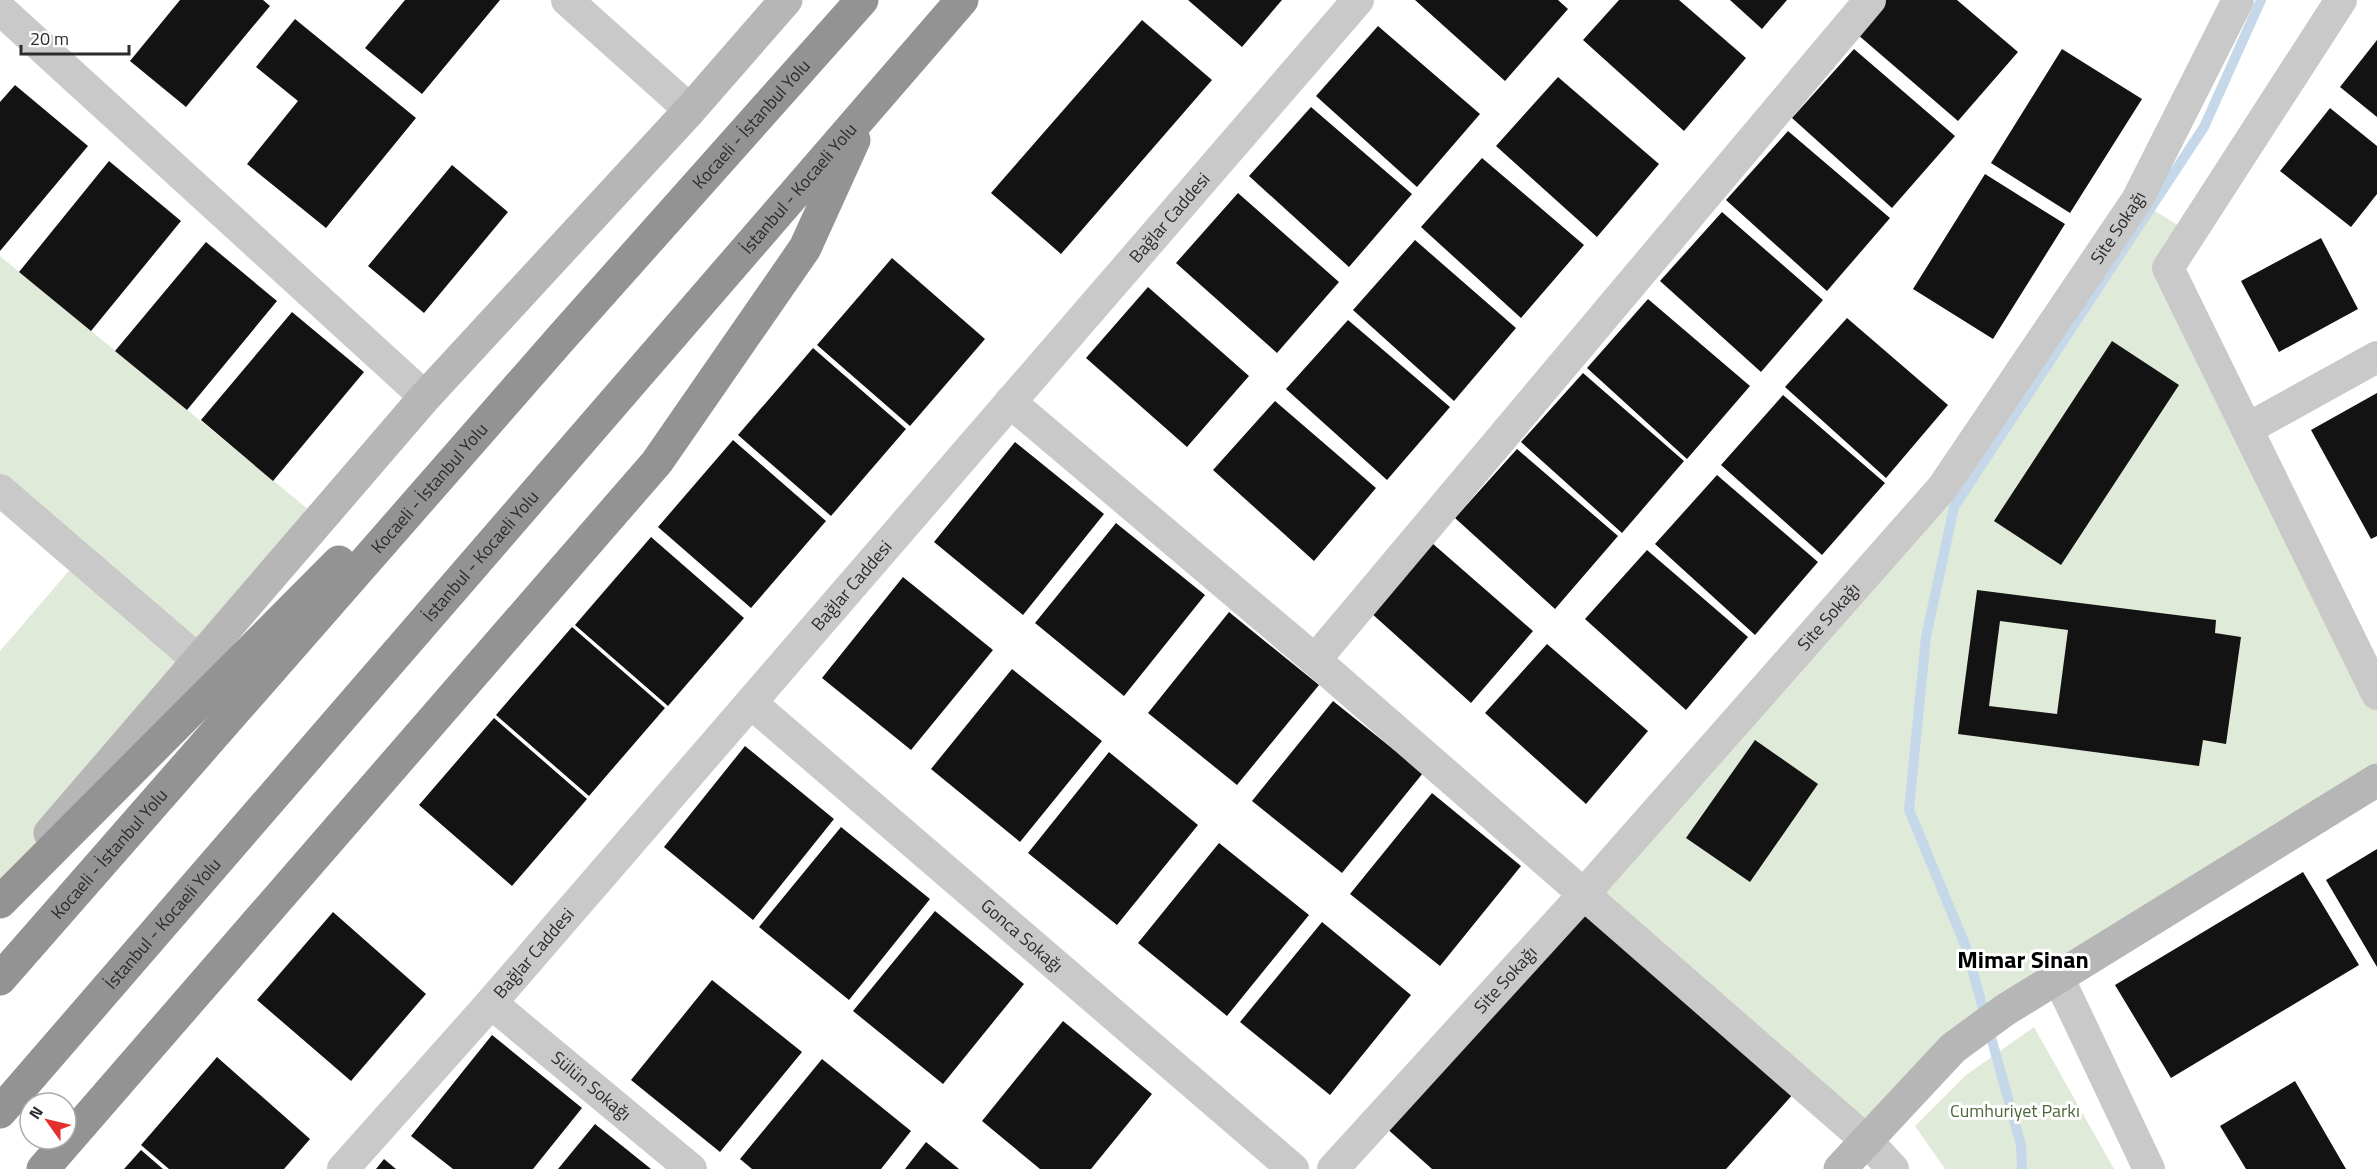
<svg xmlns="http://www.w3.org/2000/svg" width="2377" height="1169" viewBox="0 0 2377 1169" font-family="'Titillium Web',sans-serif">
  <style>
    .green { fill: #e0ead8 }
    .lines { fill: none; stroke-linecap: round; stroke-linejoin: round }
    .stream { stroke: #c4d8ea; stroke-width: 10 }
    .building { fill: #131313; fill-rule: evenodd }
    .street { stroke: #c9c9c9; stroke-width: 32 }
    .secondary { stroke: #b6b6b6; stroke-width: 33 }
    .highway { stroke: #939393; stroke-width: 33 }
    .labels { text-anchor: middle; stroke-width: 6; stroke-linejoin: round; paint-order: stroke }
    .street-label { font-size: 18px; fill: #2c2c2c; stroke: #fff }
    .park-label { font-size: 18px; fill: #4b673a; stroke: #fff }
    .district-label { font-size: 24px; font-weight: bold; fill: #000; stroke: #fff }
  </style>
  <rect width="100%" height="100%" fill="#fff"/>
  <path class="green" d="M2137,200L2191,233L2168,268L2377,694V780L2005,1010L1867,1141L1583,895L1943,487Z
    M0,256L320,519L0,891V651L80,558L0,490Z
    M2034,1027L2114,1169H1945L1915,1126L1966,1075Z"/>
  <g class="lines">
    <path class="stream" d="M2022,1169L2021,1145L1966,947L1909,810L1926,637L1954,507L2204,127L2261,0"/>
  </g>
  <path class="building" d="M180,0H263L270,6L186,107L130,61Z
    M405,0H500L422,94L365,48Z
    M1188,0H1282L1242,47Z
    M1415,0H1558L1568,9L1505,81Z
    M1619,0H1679L1746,58L1684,131L1583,40Z
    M1730,0H1787L1762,29Z
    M1886,0H1957L2018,52L1958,121L1857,34Z
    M295,19L416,118L326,228L247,164L298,101L256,67Z
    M1142,20L1212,80L1061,254L991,193Z
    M1378,26L1480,114L1417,187L1316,96Z
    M2377,40V117L2340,87Z
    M1854,49L1955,136L1892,208L1792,118Z
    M2062,49L2142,99L2070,213L1991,163Z
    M1558,77L1659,164L1597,237L1496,146Z
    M15,85L88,146L0,251V102Z
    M1311,107L1412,194L1349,267L1249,176Z
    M2330,108L2377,146V194L2351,227L2280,171Z
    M1788,131L1890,218L1827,291L1726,200Z
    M1482,158L1584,245L1521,318L1421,227Z
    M109,161L181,221L91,331L19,272Z
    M452,165L508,212L424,313L368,266Z
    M1985,174L2065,224L1993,339L1913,289Z
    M1238,193L1339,282L1277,353L1176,263Z
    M1722,212L1823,300L1761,372L1660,281Z
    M2321,238L2358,309L2279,352L2241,281Z
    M1415,240L1516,328L1454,401L1353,310Z
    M206,242L277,301L187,410L115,351Z
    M892,258L985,339L910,426L817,345Z
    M1148,287L1249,376L1187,447L1086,358Z
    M1648,299L1750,386L1687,459L1587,368Z
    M292,312L364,372L273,481L201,420Z
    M1847,318L1948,405L1886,478L1785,387Z
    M1348,320L1450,407L1387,480L1286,389Z
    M2112,341L2179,385L2061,565L1994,521Z
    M813,348L906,429L831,516L738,435Z
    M1583,373L1684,461L1622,533L1521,442Z
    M2377,393V536L2371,539L2311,430Z
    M1783,395L1885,483L1822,555L1721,465Z
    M1275,401L1376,488L1314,561L1213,470Z
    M733,440L826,521L751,608L658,527Z
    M1015,442L1104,514L1023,615L934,542Z
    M1517,449L1618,536L1555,609L1455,518Z
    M1717,475L1818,562L1755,635L1655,544Z
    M1116,523L1205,595L1124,696L1035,623Z
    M651,537L744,618L668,706L575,625Z
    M1432,543L1533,631L1471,703L1370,612Z
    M1647,550L1748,637L1686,710L1585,619Z
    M903,577L993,650L911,750L822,678Z
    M1977,590L2216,620L2215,633L2241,637L2226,744L2203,740L2199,766L1958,734ZM2000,621L2068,630L2057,714L1989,706Z
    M1229,612L1319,685L1237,785L1148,713Z
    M572,627L665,708L589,796L496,715Z
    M1547,644L1648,731L1586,804L1485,713Z
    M1012,669L1102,741L1020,842L931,769Z
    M1333,701L1423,773L1342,873L1252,801Z
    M494,718L587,799L512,886L419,805Z
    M1755,740L1818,784L1750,882L1686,838Z
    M745,746L834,819L753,920L664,847Z
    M1109,752L1198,825L1117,925L1028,853Z
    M1432,793L1521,866L1440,966L1350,894Z
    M841,827L930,899L849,1000L759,927Z
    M1219,843L1309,915L1227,1016L1138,943Z
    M2377,849V967L2326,880Z
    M2303,872L2359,965L2171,1078L2115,985Z
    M1584,904L1794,1093L1726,1169H1432L1384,1126Z
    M935,911L1024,984L943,1084L853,1011Z
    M333,912L426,994L351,1081L257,1000Z
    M1322,922L1411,995L1330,1095L1240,1022Z
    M712,980L802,1052L720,1152L631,1080Z
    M1063,1021L1152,1094L1091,1169H1040L982,1121Z
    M492,1035L582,1108L533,1169H453L411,1136Z
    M217,1057L310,1139L284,1169H169L141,1145Z
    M822,1059L911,1131L881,1169H752L740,1159Z
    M2295,1081L2346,1169H2246L2220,1126Z
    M595,1124L651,1169H558Z
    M926,1142L959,1169H905Z
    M141,1150L163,1169H124Z
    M384,1159L396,1169H376Z"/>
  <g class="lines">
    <g class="street">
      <path d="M567,0L690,110"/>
      <path d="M2341,0L2168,268L2377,694"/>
      <path d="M0,9L425,397"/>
      <path d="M1010,402L1315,660L1867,1141L1893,1169"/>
      <path d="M2247,429L2377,357"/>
      <path d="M0,490L199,661"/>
      <path d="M1315,660L1870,0"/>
      <path id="s1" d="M751,703L1293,1169"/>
      <path d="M2058,977L2149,1169"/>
      <path id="s2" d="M491,1003L691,1169"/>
      <path id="s3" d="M343,1169L491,1003L1358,0"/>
      <path id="s4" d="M1333,1169L1583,895L1943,487L2137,200L2238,0"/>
    </g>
    <path class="secondary" d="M50,833L425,397L690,110L786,0
      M1840,1169L1953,1048L2005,1010L2377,780"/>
    <g class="highway">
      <path d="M0,902L339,562"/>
      <path id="s5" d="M0,979L562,337L862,0"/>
      <path id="s6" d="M0,1112L962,0"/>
      <path d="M43,1169L657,462L805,248L854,140"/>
    </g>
  </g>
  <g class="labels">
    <g class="street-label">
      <text dy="6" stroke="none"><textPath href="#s5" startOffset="1138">Kocaeli - İstanbul Yolu</textPath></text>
      <text dy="6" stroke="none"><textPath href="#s6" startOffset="1221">İstanbul - Kocaeli Yolu</textPath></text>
      <text dy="6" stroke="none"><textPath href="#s3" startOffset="1260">Bağlar Caddesi</textPath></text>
      <text dy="6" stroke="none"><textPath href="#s4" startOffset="1228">Site Sokağı</textPath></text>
      <text dy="6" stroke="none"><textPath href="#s5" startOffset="652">Kocaeli - İstanbul Yolu</textPath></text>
      <text dy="6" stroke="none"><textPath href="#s6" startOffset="735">İstanbul - Kocaeli Yolu</textPath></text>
      <text dy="6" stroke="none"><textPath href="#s3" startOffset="774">Bağlar Caddesi</textPath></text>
      <text dy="6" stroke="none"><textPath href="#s4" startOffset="742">Site Sokağı</textPath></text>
      <text dy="6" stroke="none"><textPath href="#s5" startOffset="166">Kocaeli - İstanbul Yolu</textPath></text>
      <text dy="6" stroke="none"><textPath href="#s6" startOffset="249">İstanbul - Kocaeli Yolu</textPath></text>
      <text dy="6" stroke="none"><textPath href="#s1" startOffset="357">Gonca Sokağı</textPath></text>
      <text dy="6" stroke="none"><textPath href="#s3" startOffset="288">Bağlar Caddesi</textPath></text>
      <text dy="6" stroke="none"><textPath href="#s4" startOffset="256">Site Sokağı</textPath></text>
      <text dy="6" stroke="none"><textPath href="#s2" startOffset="130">Sülün Sokağı</textPath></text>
    </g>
    <g class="park-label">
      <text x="2015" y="1117">Cumhuriyet Parkı</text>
    </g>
    <g class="district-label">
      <text x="2023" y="968">Mimar Sinan</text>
    </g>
  </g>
  <g transform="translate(48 1121) rotate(304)"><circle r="28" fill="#ffffff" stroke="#ababab" stroke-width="1.5"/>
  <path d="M0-4.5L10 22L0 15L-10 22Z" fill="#e52f2c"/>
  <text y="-9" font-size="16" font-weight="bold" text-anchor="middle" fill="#2c2c2c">N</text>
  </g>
  <path d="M21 45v9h108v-9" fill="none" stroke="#2c2c2c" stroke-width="3"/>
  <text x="30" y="45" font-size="18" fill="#2c2c2c" stroke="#ffffff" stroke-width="4.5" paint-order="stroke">20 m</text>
</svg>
